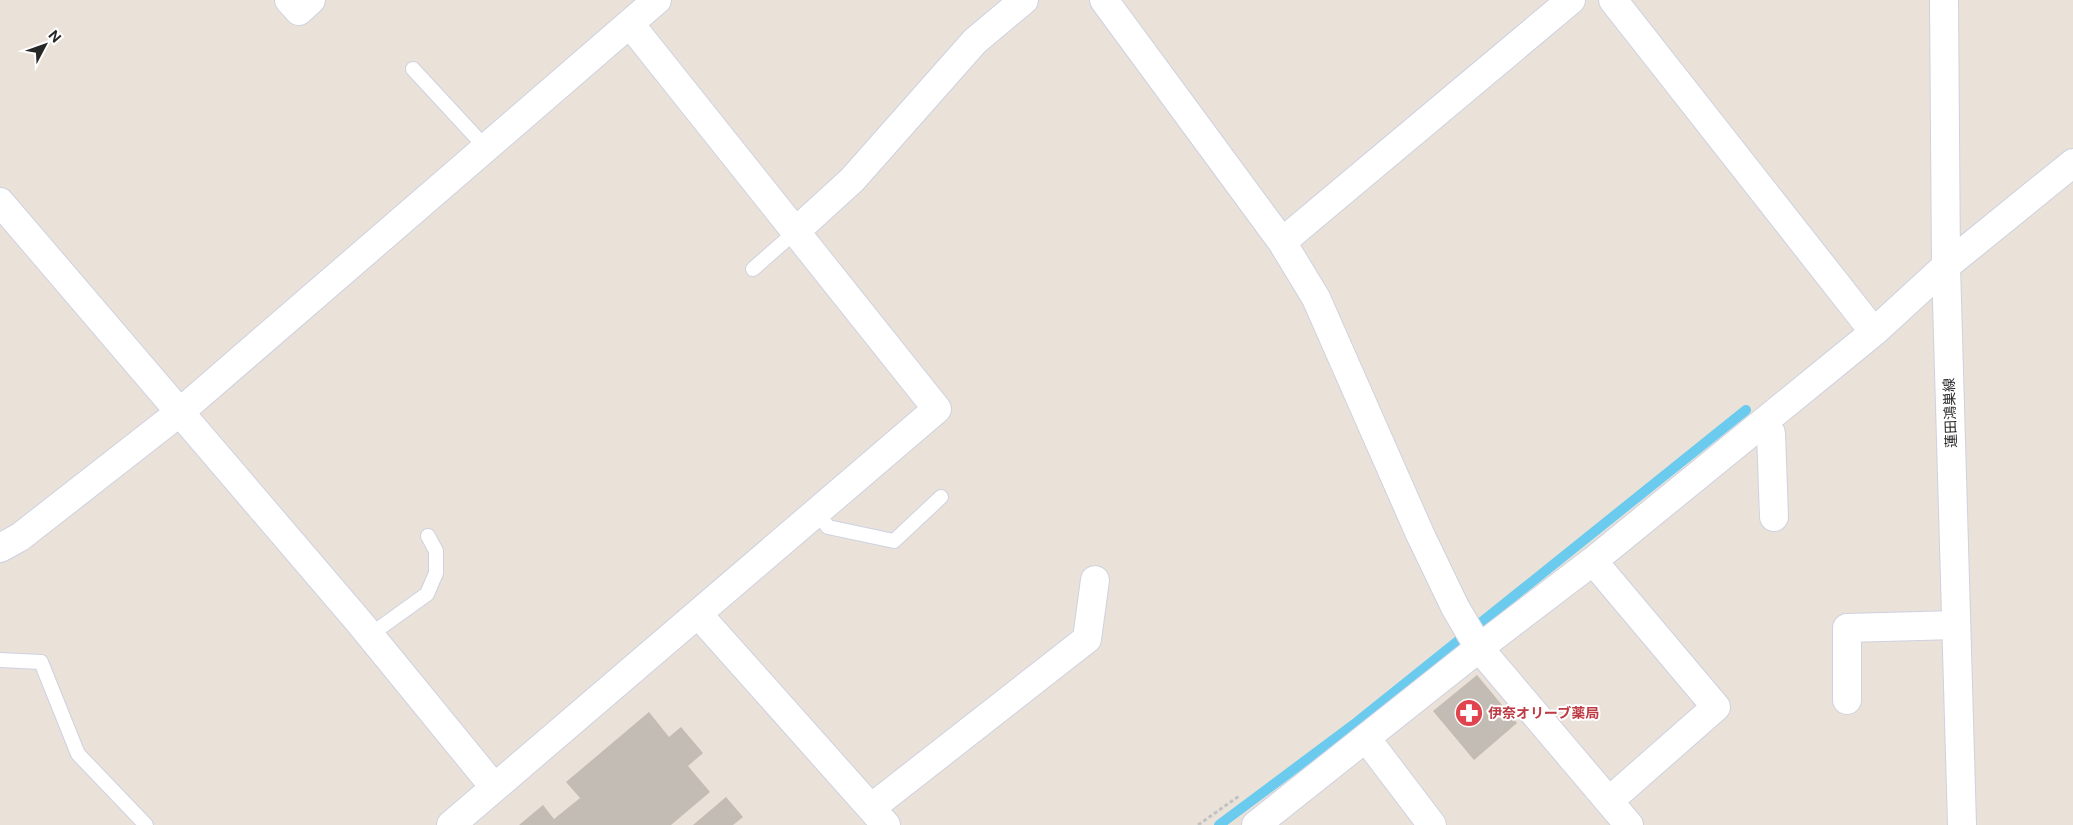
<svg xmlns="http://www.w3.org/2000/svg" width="2073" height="825" viewBox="0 0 2073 825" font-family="'Public Sans','Noto Sans JP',sans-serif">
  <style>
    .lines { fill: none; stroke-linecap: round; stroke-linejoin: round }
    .stream { stroke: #6acbee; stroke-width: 10 }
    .building { fill: #c2bcb5 }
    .lane-casing { stroke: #ced1e1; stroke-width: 16 }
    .street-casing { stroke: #ced1e1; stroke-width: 30 }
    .secondary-casing { stroke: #ced1e1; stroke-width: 30 }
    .path { stroke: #c3c3c3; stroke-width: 3; stroke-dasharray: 4 2.5; stroke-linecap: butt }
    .lane { stroke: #fff; stroke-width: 14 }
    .street { stroke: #fff; stroke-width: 28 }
    .secondary { stroke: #fff; stroke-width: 28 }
    .labels { text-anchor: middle; stroke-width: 4; stroke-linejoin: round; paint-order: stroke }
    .street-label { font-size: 14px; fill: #272727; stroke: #fff }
    .health-label { font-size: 14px; font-weight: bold; fill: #be3a42; stroke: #fff; text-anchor: start }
  </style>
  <rect width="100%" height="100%" fill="#eae2d8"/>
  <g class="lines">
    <path class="stream" d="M1219,825L1357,722L1746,410"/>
  </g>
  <path class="building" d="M1477,675L1517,723L1474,760L1433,711Z
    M649,712L669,737L681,727L703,753L688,766L710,792L671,825H519L543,805L554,819L580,798L566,782Z
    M726,797L743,817L733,825H693Z"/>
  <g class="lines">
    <defs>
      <path id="lane" d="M413,69L486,148
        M753,269L795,232
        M817,512L828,527L894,541L941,497
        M370,635L427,594L436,573V551L428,536
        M0,660L41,662L78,754L146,825"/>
      <path id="street" d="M289,0L299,11L311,0
        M1104,0L1282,242L1316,298L1420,534L1455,607L1479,648L1629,825
        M1613,0L1874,332
        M0,202L360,623L494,787
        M795,232L852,180L975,41L1024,0
        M1282,242L1571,0
        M1763,423L1771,433L1774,517
        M0,548L20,537L180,412L657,0
        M1593,561L1716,707L1609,801
        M698,614L886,825
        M1847,700V628L1956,625
        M1366,738L1432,825
        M871,808L1087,639L1095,580
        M451,825L937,409L630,24
        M1256,825L1479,648L1593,561L1874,332L1946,266L2073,163"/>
      <path id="secondary" d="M1944,0L1946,266L1962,825"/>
    </defs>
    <use href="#lane" class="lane-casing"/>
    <use href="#street" class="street-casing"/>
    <use href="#secondary" class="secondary-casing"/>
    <path class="path" d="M1198,825L1239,796"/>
    <use href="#lane" class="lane"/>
    <use href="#street" class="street"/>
    <use href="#secondary" class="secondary"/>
  </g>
  <defs>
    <symbol id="pharmacy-disc" viewBox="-11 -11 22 22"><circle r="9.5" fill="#e0444e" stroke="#fff"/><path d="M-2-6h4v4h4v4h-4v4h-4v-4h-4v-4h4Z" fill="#fff"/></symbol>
  </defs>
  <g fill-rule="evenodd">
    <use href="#pharmacy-disc" x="1453" y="697" width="32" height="32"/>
  </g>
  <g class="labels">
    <g class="street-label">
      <text transform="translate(1950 413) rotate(-92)" y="5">蓮田鴻巣線</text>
    </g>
    <g class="health-label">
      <text x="1488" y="718">伊奈オリーブ薬局</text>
    </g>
  </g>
  <g transform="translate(45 45) rotate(49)" stroke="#ffffff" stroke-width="4" paint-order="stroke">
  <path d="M0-4L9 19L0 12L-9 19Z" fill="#272727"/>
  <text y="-8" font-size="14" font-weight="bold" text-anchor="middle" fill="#272727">N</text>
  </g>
</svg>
